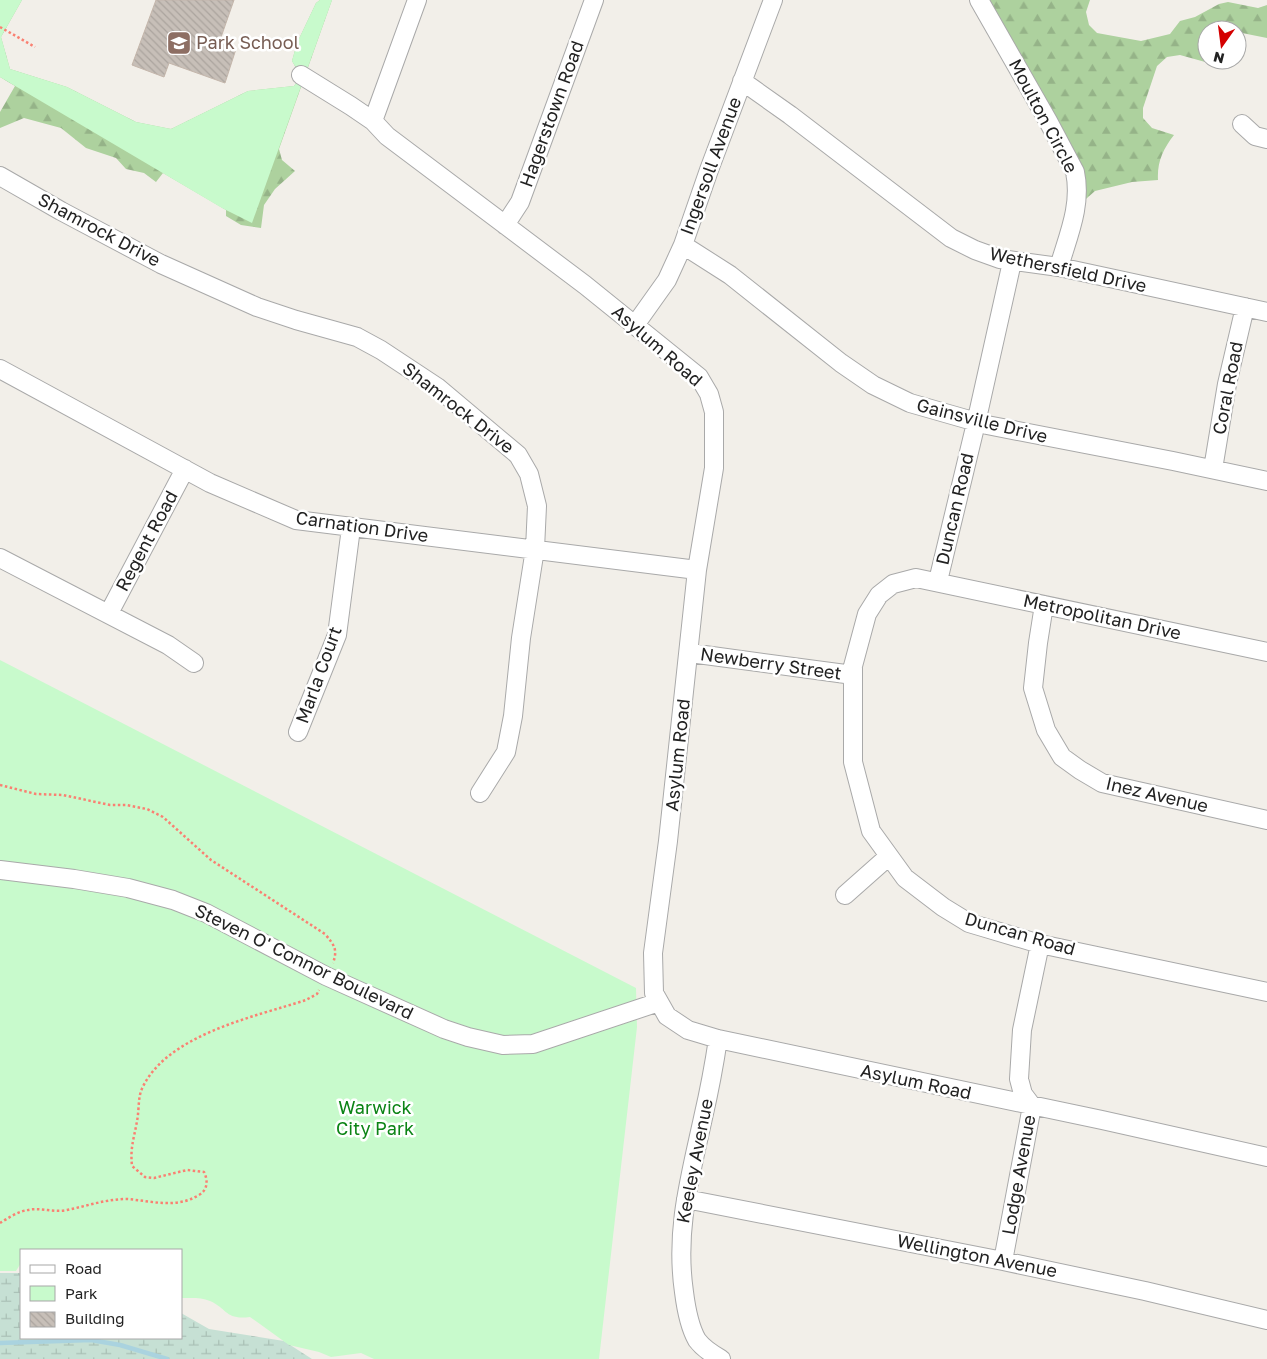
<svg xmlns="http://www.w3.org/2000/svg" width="1267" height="1359" viewBox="0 0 1267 1359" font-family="'Golos Text',sans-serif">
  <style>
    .forest { fill: url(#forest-firs) }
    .wetland { fill: url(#wetland-marsh) }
    .park { fill: #c8facc }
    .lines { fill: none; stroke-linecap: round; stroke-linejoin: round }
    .stream { stroke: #aad3df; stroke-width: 4.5 }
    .building { fill: url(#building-back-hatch); stroke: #c4b6ab }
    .street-casing { stroke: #a9a9a9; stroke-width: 20 }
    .path { stroke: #fa8072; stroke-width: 2.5; stroke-dasharray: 2.5 2.5; stroke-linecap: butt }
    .street { stroke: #fff; stroke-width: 18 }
    .labels { text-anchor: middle; stroke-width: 5; stroke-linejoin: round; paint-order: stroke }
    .education-label { font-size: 18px; fill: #785e54; stroke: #fff; text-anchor: start }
    .street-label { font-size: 18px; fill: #222; stroke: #fff }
    .park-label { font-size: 18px; fill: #0c8416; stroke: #fff }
  </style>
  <defs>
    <pattern id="forest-firs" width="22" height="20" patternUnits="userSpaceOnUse" patternTransform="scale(1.25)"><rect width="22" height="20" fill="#add19e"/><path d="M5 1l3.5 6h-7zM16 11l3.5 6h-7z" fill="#95b388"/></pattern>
    <pattern id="wetland-marsh" width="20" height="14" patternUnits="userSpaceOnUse" patternTransform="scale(1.25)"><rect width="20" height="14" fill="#c6e0d4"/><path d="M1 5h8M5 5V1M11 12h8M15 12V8" fill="none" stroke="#aac0b6"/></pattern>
    <pattern id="building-back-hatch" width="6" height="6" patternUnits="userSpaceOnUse" patternTransform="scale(1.25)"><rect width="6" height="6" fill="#c7bfb8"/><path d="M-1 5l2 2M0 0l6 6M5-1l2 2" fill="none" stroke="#aba49e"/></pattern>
  </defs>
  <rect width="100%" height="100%" fill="#f2efe9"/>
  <path class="forest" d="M0,0H22L1,37L10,69L67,87L136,122L171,129L248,91L294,86L301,76L292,61L297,43L316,3L320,0H332L279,149L282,160L295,171L275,189L264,205L261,228L241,225L226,216V210L163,173L156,182L144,173L126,169L116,158L86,148L61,128L24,118L0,128V112L15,86L0,77Z
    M987,0H1090L1086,12L1089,25L1097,33L1141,41L1170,34L1180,21L1195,17L1219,4L1228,2L1258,8L1267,5V38L1237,32V30H1207V60H1218L1216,65L1180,55L1167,57L1157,66L1143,108V118L1152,128L1174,135C1163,149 1157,162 1158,180L1132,182L1095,191L1078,206L1074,171Z"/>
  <path class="wetland" d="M0,1273H21V1338H181V1313L209,1329L284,1341L312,1359H0Z"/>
  <path class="park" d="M0,0H22L1,37L10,69L67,87L136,122L171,129L248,91L294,86L301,76L292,61L297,43L316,3L320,0H332L252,223L222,208L0,77Z
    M0,660L636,988L637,1027L599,1359H374L361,1353L331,1357L319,1352L289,1345L250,1317C225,1320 228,1309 210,1301C201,1297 191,1298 181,1298V1250H21V1263L16,1271H0Z"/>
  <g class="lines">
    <path class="stream" d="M0,1343L91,1340L120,1345L167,1359"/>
  </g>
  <path class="building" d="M156,0H234L219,43L236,49L225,83L169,63L164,77L132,65Z"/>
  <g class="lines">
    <defs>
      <path id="street" d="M979,0L1048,121L1075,172C1082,205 1068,236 1059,267
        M301,75L351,106L373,121L387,136L585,285L699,377L709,394L714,412V468L697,570L668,841L653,953L654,993L667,1016L688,1030L718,1039L1102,1120L1267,1157
        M742,81L790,115L951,238L975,250L1000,259L1059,267L1267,312
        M373,121L417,0
        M1242,124L1255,136L1267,139
        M0,176L61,211L161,264L257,307L296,320L357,337L381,350L437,387L518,455L529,474L537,506L535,549L521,638L513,716L506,752L480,793
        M505,225L520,202L594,0
        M683,245L730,275L841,363L873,385L910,403L987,425L1173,461L1267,481
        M635,325L667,280L683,245L709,170L773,0
        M0,369L210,483L296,520L697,570
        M1213,469L1227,384L1245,307
        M0,558L168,645L194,663
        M938,581L976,423L1012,262
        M1044,605L1038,643L1033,688L1046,730L1062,757L1080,770L1102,783L1267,820
        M109,613L185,469
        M1267,652L916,578L893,584L879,595L867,614L853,666V762L871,831L905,878L943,907L969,923L1040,944L1267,992
        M690,653L853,675
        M298,732L337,635L351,528
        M0,870L74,879L128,888L173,900L206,913L326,976L444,1029L468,1037L503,1045L533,1044L659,1002
        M845,895L889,856
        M718,1039C714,1066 709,1092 703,1118C690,1178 675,1230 684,1292C686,1308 689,1326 697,1340C703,1348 712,1354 721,1359
        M686,1199L1003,1261L1145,1291L1267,1320
        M1003,1261L1032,1106L1023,1094L1019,1079L1022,1030L1040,944"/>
    </defs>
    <use href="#street" class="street-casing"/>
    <path class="path" d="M0,27L35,47
      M0,785L36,794L63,795L110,805H126L147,809L163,817L211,860L325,934C334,945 338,949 333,963
      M0,1223C8,1218 19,1211 28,1210C41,1207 54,1213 67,1210C87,1206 106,1199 127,1199C152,1201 176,1209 199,1195C208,1190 208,1180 204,1172L187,1170L154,1178L145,1177L132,1166C130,1147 134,1139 137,1121C139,1112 138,1100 141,1091C164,1035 254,1017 306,1000L317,994L319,990"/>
    <use href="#street" class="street"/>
  </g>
  <defs>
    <symbol id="school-square" viewBox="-11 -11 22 22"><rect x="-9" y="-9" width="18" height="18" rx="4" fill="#8d6e63" stroke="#fff"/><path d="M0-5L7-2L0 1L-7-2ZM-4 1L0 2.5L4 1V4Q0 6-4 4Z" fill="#fff"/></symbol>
  </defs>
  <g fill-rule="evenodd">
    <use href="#school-square" x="165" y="29" width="28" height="28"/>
  </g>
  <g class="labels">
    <g class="education-label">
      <text x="196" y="49">Park School</text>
    </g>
    <g class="street-label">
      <text transform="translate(552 114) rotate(-70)" y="6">Hagerstown Road</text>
      <text transform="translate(1043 116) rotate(62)" y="6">Moulton Circle</text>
      <text transform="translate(711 166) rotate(-70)" y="6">Ingersoll Avenue</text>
      <text transform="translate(99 230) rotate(28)" y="6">Shamrock Drive</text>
      <text transform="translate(1068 270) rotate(12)" y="6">Wethersfield Drive</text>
      <text transform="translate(657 346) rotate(41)" y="6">Asylum Road</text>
      <text transform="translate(1228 388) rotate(-79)" y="6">Coral Road</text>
      <text transform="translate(458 408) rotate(38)" y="6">Shamrock Drive</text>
      <text transform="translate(982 421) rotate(14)" y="6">Gainsville Drive</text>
      <text transform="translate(955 509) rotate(-77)" y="6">Duncan Road</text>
      <text transform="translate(362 527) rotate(8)" y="6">Carnation Drive</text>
      <text transform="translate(147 541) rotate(-62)" y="6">Regent Road</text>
      <text transform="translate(1102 617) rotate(12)" y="6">Metropolitan Drive</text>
      <text transform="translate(771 664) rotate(8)" y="6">Newberry Street</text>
      <text transform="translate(319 675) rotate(-70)" y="6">Marla Court</text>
      <text transform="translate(678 755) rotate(-84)" y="6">Asylum Road</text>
      <text transform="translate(1157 795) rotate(13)" y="6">Inez Avenue</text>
      <text transform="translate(1020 934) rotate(16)" y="6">Duncan Road</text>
      <text transform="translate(304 962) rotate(26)" y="6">Steven O' Connor Boulevard</text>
      <text transform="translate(916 1082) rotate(12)" y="6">Asylum Road</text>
      <text transform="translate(695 1161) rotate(-79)" y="6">Keeley Avenue</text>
      <text transform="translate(1019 1175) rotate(-80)" y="6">Lodge Avenue</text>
      <text transform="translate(977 1256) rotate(11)" y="6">Wellington Avenue</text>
    </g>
    <g class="park-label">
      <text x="375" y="1114">Warwick<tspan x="375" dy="21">City Park</tspan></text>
    </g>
  </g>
  <rect x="20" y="1249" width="162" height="90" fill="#ffffff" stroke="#a7a7a7"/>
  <rect x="30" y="1265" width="25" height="8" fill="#ffffff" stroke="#a7a7a7"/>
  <text x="65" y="1274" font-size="15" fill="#222222">Road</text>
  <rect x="30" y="1286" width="25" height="15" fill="#c8facc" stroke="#a7a7a7"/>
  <text x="65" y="1299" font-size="15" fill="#222222">Park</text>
  <rect x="30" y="1312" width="25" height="15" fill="url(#building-back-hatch)" stroke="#a7a7a7"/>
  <text x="65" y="1324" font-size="15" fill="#222222">Building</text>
  <g transform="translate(1222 45) rotate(194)"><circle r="24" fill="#ffffff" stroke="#a7a7a7"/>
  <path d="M0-4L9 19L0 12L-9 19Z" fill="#d40000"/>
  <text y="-8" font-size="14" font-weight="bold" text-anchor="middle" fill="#222222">N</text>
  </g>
</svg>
